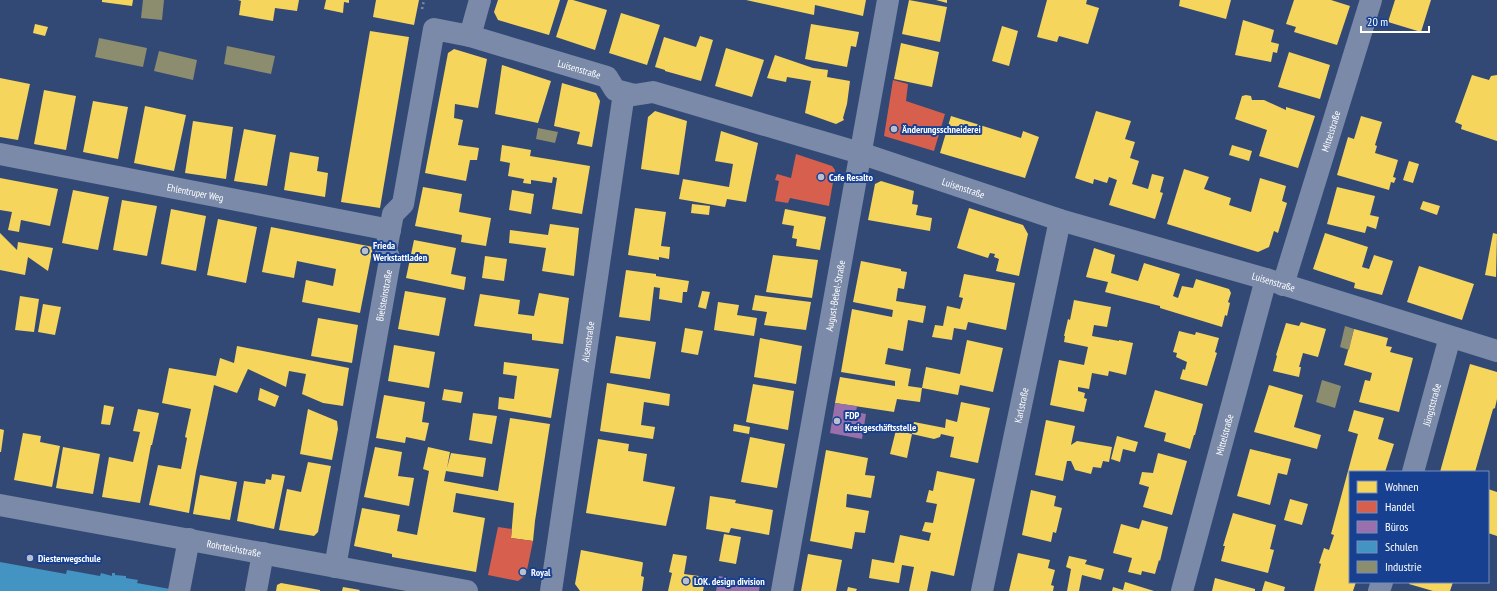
<svg xmlns="http://www.w3.org/2000/svg" width="1497" height="591" viewBox="0 0 1497 591" font-family="'PT Sans Narrow',sans-serif">
  <style>
    .homes { fill: #f6d55c }
    .shops { fill: #d6604d }
    .offices { fill: #9970ab }
    .schools { fill: #4393c3 }
    .industry { fill: #8c8c6e }
    .lines { fill: none; stroke-linecap: round; stroke-linejoin: round }
    .path { stroke: #7a8aa8; stroke-width: 2.5; stroke-dasharray: 2 3; stroke-linecap: butt }
    .minor { stroke: #7a8aa8; stroke-width: 22 }
    .poi-dot { fill: #b8bfcf; stroke: #174091; stroke-width: 1.5 }
    .labels { text-anchor: middle; stroke-width: 4; stroke-linejoin: round; paint-order: stroke }
    .street-label { font-size: 10px; fill: #fff; stroke: #174091 }
    .poi-label { font-size: 10px; font-weight: bold; fill: #fff; stroke: #174091; text-anchor: start }
  </style>
  <rect width="100%" height="100%" fill="#334975"/>
  <path class="homes" d="M102,0H133L132,6L102,2Z
    M238,0H299L297,11L275,8L273,21L239,15L241,1Z
    M326,0H349V3L344,2L343,13L324,9Z
    M376,0H419L414,25L373,17Z
    M498,0H560L549,35L498,20L494,12Z
    M568,0H573L607,10L595,50L556,37Z
    M746,0H866L863,16L815,5L814,15Z
    M909,0L947,7L940,42L902,34Z
    M936,0H947V3Z
    M1047,0H1087L1086,4L1099,8L1088,44L1059,36L1057,42L1037,37Z
    M1180,0H1231L1226,19L1179,6Z
    M1294,0H1331L1350,6L1337,45L1294,32L1296,27L1286,24Z
    M1395,0H1431L1421,32L1388,22Z
    M621,13L660,25L647,65L609,53Z
    M1243,20L1274,30L1271,42L1279,44L1277,53L1273,52L1271,62L1235,55Z
    M35,24L48,27L45,36L33,33Z
    M811,24L859,32L856,47L851,46L847,67L805,59Z
    M1002,26L1018,31L1009,66L992,61Z
    M370,31L409,37L380,208L341,202Z
    M700,36L713,40L701,81L665,71V70L655,67L664,37L696,47Z
    M901,43L939,52L932,87L894,79Z
    M726,48L764,60L752,97L715,86Z
    M454,49L487,59L478,108L455,104L454,118L463,120L458,145L479,148L477,160H470L466,181L425,173L448,53Z
    M1289,52L1330,65L1320,99L1278,87Z
    M775,55L813,68L828,70L827,77L850,81L847,104L843,118L844,120L836,124L805,113L811,81L787,77L786,82L767,78Z
    M502,65L551,81L538,123L495,114Z
    M1472,75L1489,80L1491,76L1497,75V141L1461,129L1462,125L1455,122Z
    M0,78L30,84L18,140L0,137Z
    M562,83L596,93L600,101L592,147L577,144L580,132L554,126Z
    M44,90L76,96L66,150L34,144Z
    M1246,95L1251,96L1252,100H1264L1286,110V107L1315,116L1298,168L1259,156L1267,130L1235,119L1242,96Z
    M93,101L128,107L118,159L83,152Z
    M145,106L186,115L174,171L134,163Z
    M655,111L687,121L679,175L641,169L648,117Z
    M1096,111L1131,121L1125,139L1135,142L1130,158L1139,161L1132,184L1148,189L1152,174L1164,177L1160,192L1163,193L1155,219L1109,205L1117,180L1109,177L1107,183L1094,179L1093,184L1075,178Z
    M951,116L1021,138L1023,131L1039,137L1025,178L940,153Z
    M1361,116L1382,122L1375,145L1377,146L1375,153L1398,160L1393,177L1396,178L1394,183L1391,182L1389,190L1337,175L1348,137L1354,139Z
    M193,121L233,127L226,179L185,173Z
    M244,129L276,135L267,186L234,181Z
    M721,131L758,143L746,202L727,199L725,207L679,199L683,179L729,187L733,164L715,161Z
    M502,145L531,150L530,156L590,166L582,214L552,209L557,178L553,177L552,183L531,180V184L523,183L524,179L508,176L510,163L500,161Z
    M1232,145L1252,151L1249,161L1229,155Z
    M290,152L319,157L317,171L328,173L325,197L284,190Z
    M1409,161L1419,164L1413,183L1403,180Z
    M1184,169L1209,177L1204,189L1231,198L1229,205L1251,212L1260,178L1286,186L1282,201L1287,203L1278,233L1274,231L1269,247L1258,252L1167,224Z
    M0,178L58,189L50,226L21,220L19,232L8,230L12,212L0,210Z
    M881,181L914,191L912,204L918,205L916,215L932,218L930,231L868,220L875,184Z
    M423,187L462,194L459,212L491,218L486,246L461,242L462,235L415,226Z
    M1337,187L1375,196L1370,215L1379,217L1376,229L1367,226L1365,233L1327,224Z
    M73,190L109,197L98,250L62,243Z
    M512,190L534,194L531,214L509,210Z
    M122,200L157,206L147,256L113,250Z
    M1423,201L1440,206L1437,215L1420,209Z
    M692,204L710,206L709,215L691,213Z
    M635,208L666,212L661,246L670,247L669,259L659,257V260L628,255Z
    M969,208L1023,225L1028,234L1019,276L996,271L999,259L994,257L995,254L990,253L988,258L957,248Z
    M171,209L206,216L196,271L161,264Z
    M785,209L826,217L820,250L796,246L797,239L792,238L794,226L782,224Z
    M218,219L257,227L246,283L207,275Z
    M550,224L579,228L574,276L542,271L546,248L509,243L510,230L548,235Z
    M271,227L373,247L360,313L302,302L306,280L333,286L336,269L297,261L294,278L262,272Z
    M0,233L17,250L18,242L53,248L48,271L28,257L25,275L0,270Z
    M1325,233L1368,247L1362,267L1369,269L1374,255L1393,261L1382,295L1354,288L1355,283L1313,269Z
    M1493,233L1497,234L1496,277L1485,275Z
    M414,240L456,248L451,274L466,277L464,290L406,278Z
    M1094,248L1115,255L1111,273L1138,281L1144,263L1180,274L1173,296L1178,298L1182,286L1193,288L1196,279L1229,289L1231,293L1228,302L1230,303L1227,316L1225,315L1222,327L1160,308V306L1105,292L1108,282L1086,277Z
    M773,255L818,260L812,298L766,292Z
    M485,256L507,259L504,281L482,278Z
    M861,261L901,269V271L907,272L904,289L898,288L896,301L926,306L923,323L908,320L903,351L888,348L885,364L911,369L908,386L922,388L920,402L897,399L894,412L835,403L840,377L895,386V381L841,372L852,309L892,317L893,310L853,302Z
    M1419,266L1474,284L1462,320L1407,302Z
    M626,270L656,274V276L689,281L687,292H683L682,303L659,299L660,288L654,287L650,321L619,317Z
    M964,274L1015,283L1006,330L968,322L966,330L954,328L952,340L932,337L935,325L943,326L947,306L960,309L963,298L959,297Z
    M405,291L446,298L439,336L398,329Z
    M702,291L710,292L706,309L698,307Z
    M539,293L569,298L563,344L532,340V334L474,326L480,294L520,300L518,314L534,316Z
    M755,295L811,302L806,330L764,325L767,312L752,310Z
    M20,296L39,299L34,332L15,330Z
    M1074,300L1111,307L1107,327L1094,325L1092,336L1119,341V340L1133,343L1126,375L1109,371L1108,376L1092,373L1089,389L1078,387V391L1085,393L1084,398L1087,399L1084,412L1050,405L1059,360L1084,365L1088,347L1064,342L1065,336H1064L1068,319L1070,320Z
    M718,302L739,305L737,315L757,318L754,336L714,330Z
    M43,304L61,307L55,335L38,332Z
    M318,318L358,325L352,363L311,356Z
    M1301,322L1326,329L1318,357L1303,353L1299,367H1301L1299,377L1273,371L1277,356L1276,355L1286,323L1299,326Z
    M685,328L703,331L698,355L681,352Z
    M1354,329L1388,338L1386,346L1392,347L1390,352L1413,358L1399,412L1359,402L1365,380L1370,381L1372,373L1344,365Z
    M1179,331L1195,335L1196,332L1219,338L1215,352L1217,353L1207,386L1180,379L1183,369L1185,370L1187,362L1176,357L1177,353L1173,352Z
    M616,336L656,342L650,379L610,373Z
    M760,338L802,346L796,384L754,377Z
    M967,340L1003,348L993,392L960,385L958,395L922,388L926,367L960,374Z
    M394,345L435,352L429,388L388,381Z
    M237,346L349,368L343,406L323,403L302,394L306,374L289,371L286,387L248,369L237,393L214,385L196,471L189,513L149,505L158,465L181,469L187,438L185,437L191,409L162,403L169,368L216,376L220,358L234,363Z
    M504,362L559,369L551,418L498,409L499,397L514,399L517,376L503,374Z
    M1470,364L1497,372V399L1495,408L1493,409L1475,472H1440Z
    M607,383L670,394L669,406L644,402L641,425L655,427L653,439L600,431Z
    M753,384L794,391L788,430L746,422Z
    M1269,385L1303,395L1294,427L1321,435L1317,449L1254,432Z
    M260,388L279,396L275,407L258,400Z
    M444,389L463,392L461,403L442,400Z
    M1155,390L1203,404L1195,435H1194L1190,449L1164,441L1166,433L1144,427Z
    M384,395L425,402L422,422L429,423L425,441L406,437L405,443L376,438Z
    M961,402L990,408L978,463L950,457L954,437L941,434L940,437L934,439L912,434L914,422L945,428L946,419L957,422Z
    M104,405L114,407L110,425L101,424Z
    M138,409L159,413L152,445H151L140,503L102,497L109,457L133,462L140,432L133,431Z
    M308,409L337,421L338,429L332,460L300,454Z
    M1354,410L1384,418L1378,439L1394,444L1385,472H1350V582H1356L1353,591H1314L1321,564L1319,563L1324,548L1329,550L1334,535L1331,534L1358,434L1348,431Z
    M473,413L497,416L492,444L469,440Z
    M510,418L550,424L535,521L533,541L511,538L514,503L456,493L453,512L485,518L476,572L392,557V554L354,546L362,508L400,515L397,531L417,535L429,471L423,469L428,447L450,452L447,468L451,453L486,458L483,477L446,471L444,481L498,491Z
    M1046,420L1075,426L1071,445L1077,441L1112,447L1109,462L1103,461L1101,468L1093,467L1091,474L1075,470L1071,461H1067L1063,481L1035,475Z
    M734,424L750,427L749,434L733,431Z
    M0,429L4,430L1,452H0Z
    M896,430L912,434L907,458L890,454Z
    M23,433L41,436L40,442L60,446L52,487L14,480Z
    M1117,436L1138,442L1135,452L1123,449L1120,462L1111,459Z
    M750,437L785,444L777,488L741,482Z
    M598,439L629,444L628,451L647,454L643,481L675,487L666,526L586,513Z
    M63,447L100,454L93,494L56,488Z
    M375,447L402,452L398,476L414,478L409,506L364,497Z
    M1250,449L1291,459L1287,475L1278,473L1270,505L1237,496Z
    M826,450L868,458L865,475L875,476L871,498L847,494L846,507L869,511L865,533L855,532L852,549L810,541Z
    M1158,453L1187,461L1172,515L1143,507L1149,487L1139,484L1142,472L1153,473Z
    M308,462L331,466L318,532L314,536L279,530L287,489L301,492Z
    M937,471L975,479L954,576L931,571L927,591H909L914,567L902,565L899,583L869,578L872,559L894,563L900,535L929,541L931,533L922,531L925,522L933,523L937,504L926,502L929,490L933,491Z
    M272,474L285,476L274,529L237,521L244,481L265,484L266,479L271,480Z
    M200,475L237,482L230,520L193,514Z
    M1488,489L1497,492V536L1488,533Z
    M1031,490L1056,496L1054,506L1062,508L1056,533L1053,532L1051,542L1022,535Z
    M710,496L736,500L735,503L773,510L769,535L731,528L729,533L706,529Z
    M1290,499L1308,504L1302,525L1284,520Z
    M1233,513L1276,525L1270,549L1274,550L1268,573L1221,561L1225,546H1223Z
    M1142,520L1168,527L1160,561L1159,560L1155,574L1142,571L1141,575L1128,572L1132,558L1113,553L1121,524L1139,529Z
    M724,534L741,537L736,564L719,561Z
    M581,550L642,562L643,563L641,576L644,577L642,591H580L575,584Z
    M1018,553L1050,560L1048,568L1055,570L1051,585L1054,586L1053,591H1009Z
    M673,554L687,556L684,574L706,577L703,591H668L672,573L669,572Z
    M808,554L842,560L836,591H801Z
    M1069,556L1087,560L1085,564L1104,569L1101,580L1082,575L1079,591H1067L1071,569L1066,567Z
    M1215,578L1255,589V591H1212Z
    M1265,581L1285,587L1284,591H1262Z
    M1125,582L1154,591H1112L1113,587L1123,590Z
    M1410,582H1453L1450,591H1433L1409,584Z
    M281,583L320,590V591H276L277,585Z
    M343,587L360,590L359,591H342Z
    M848,587L857,589L856,591H847Z"/>
  <path class="shops" d="M893,80L908,84L906,101L945,114L934,151L884,136Z
    M796,154L832,166L835,170L829,206L790,198L788,203L775,201L779,181L775,180L777,174L791,178Z
    M498,527L512,529L511,538L533,541L526,575L518,581L488,575Z"/>
  <path class="offices" d="M835,403L857,406L856,412L866,414L862,439L830,433Z
    M719,576L760,584L759,591H716Z"/>
  <path class="schools" d="M0,562L66,574L67,570L100,576L101,573L112,576V573H115V575L126,576V578L138,580L137,583L170,589L169,591H0Z"/>
  <path class="industry" d="M143,0H164L162,20L141,18Z
    M99,38L147,48L143,67L95,57Z
    M227,46L275,56L271,74L224,64Z
    M159,51L197,60L193,80L154,71Z
    M538,128L558,132L555,143L536,139Z
    M1345,326L1354,329L1349,350L1340,347Z
    M1322,380L1341,386L1335,408L1316,402Z"/>
  <g class="lines">
    <path class="path" d="M422,9L424,0"/>
    <g class="minor">
      <path d="M470,36L480,0"/>
      <path id="s1" d="M0,154L390,230"/>
      <path id="s2" d="M1283,285L1371,0"/>
      <path id="s3" d="M1413,472L1450,337"/>
      <path id="s4" d="M0,505L467,591"/>
      <path id="s5" d="M335,567L390,260L386,250L393,214L403,204L434,29L470,36L607,77L615,90L634,95L653,92L860,153L1060,220L1266,279L1497,351"/>
      <path d="M179,591L189,539"/>
      <path d="M256,591L263,553"/>
      <path id="s6" d="M551,591L624,93"/>
      <path id="s7" d="M782,591L888,0"/>
      <path id="s8" d="M982,591L1060,220"/>
      <path id="s9" d="M1182,591L1266,279"/>
      <path d="M1379,591L1382,582"/>
    </g>
  </g>
  <g class="poi-dot">
    <circle cx="894" cy="129" r="4"/>
    <circle cx="821" cy="177" r="4"/>
    <circle cx="365" cy="251" r="4"/>
    <circle cx="837" cy="421" r="4"/>
    <circle cx="30" cy="558" r="4"/>
    <circle cx="523" cy="572" r="4"/>
    <circle cx="686" cy="581" r="4"/>
  </g>
  <g class="labels">
    <g class="street-label">
      <text dy="4" stroke="none"><textPath href="#s5" startOffset="702">Luisenstraße</textPath></text>
      <text dy="4" stroke="none"><textPath href="#s2" startOffset="161">Mittelstraße</textPath></text>
      <text dy="4" stroke="none"><textPath href="#s5" startOffset="1110">Luisenstraße</textPath></text>
      <text dy="4" stroke="none"><textPath href="#s1" startOffset="199">Ehlentruper Weg</textPath></text>
      <text dy="4" stroke="none"><textPath href="#s5" startOffset="1434">Luisenstraße</textPath></text>
      <text dy="4" stroke="none"><textPath href="#s7" startOffset="300">August-Bebel-Straße</textPath></text>
      <text dy="4" stroke="none"><textPath href="#s5" startOffset="276">Bielsteinstraße</textPath></text>
      <text dy="4" stroke="none"><textPath href="#s6" startOffset="252">Alsenstraße</textPath></text>
      <text dy="4" stroke="none"><textPath href="#s3" startOffset="70">Jüngststraße</textPath></text>
      <text dy="4" stroke="none"><textPath href="#s8" startOffset="190">Karlstraße</textPath></text>
      <text dy="4" stroke="none"><textPath href="#s9" startOffset="162">Mittelstraße</textPath></text>
      <text dy="4" stroke="none"><textPath href="#s4" startOffset="238">Rohrteichstraße</textPath></text>
    </g>
    <g class="poi-label">
      <text x="902" y="133">Änderungsschneiderei</text>
      <text x="829" y="181">Cafe Resalto</text>
      <text x="373" y="249">Frieda<tspan x="373" dy="12">Werkstattladen</tspan></text>
      <text x="845" y="419">FDP<tspan x="845" dy="12">Kreisgeschäftsstelle</tspan></text>
      <text x="38" y="562">Diesterwegschule</text>
      <text x="531" y="576">Royal</text>
      <text x="694" y="585">LOK. design division</text>
    </g>
  </g>
  <rect x="1349" y="471" width="140" height="112" fill="#174091" stroke="#748cbd"/>
  <rect x="1357" y="481" width="20" height="12" fill="#f6d55c" stroke="#748cbd"/>
  <text x="1385" y="491" font-size="12" fill="#ffffff">Wohnen</text>
  <rect x="1357" y="501" width="20" height="12" fill="#d6604d" stroke="#748cbd"/>
  <text x="1385" y="511" font-size="12" fill="#ffffff">Handel</text>
  <rect x="1357" y="521" width="20" height="12" fill="#9970ab" stroke="#748cbd"/>
  <text x="1385" y="531" font-size="12" fill="#ffffff">Büros</text>
  <rect x="1357" y="541" width="20" height="12" fill="#4393c3" stroke="#748cbd"/>
  <text x="1385" y="551" font-size="12" fill="#ffffff">Schulen</text>
  <rect x="1357" y="561" width="20" height="12" fill="#8c8c6e" stroke="#748cbd"/>
  <text x="1385" y="571" font-size="12" fill="#ffffff">Industrie</text>
  <path d="M1361 26v6h68v-6" fill="none" stroke="#ffffff" stroke-width="2"/>
  <text x="1367" y="26" font-size="12" fill="#ffffff" stroke="#174091" stroke-width="3" paint-order="stroke">20 m</text>
</svg>
